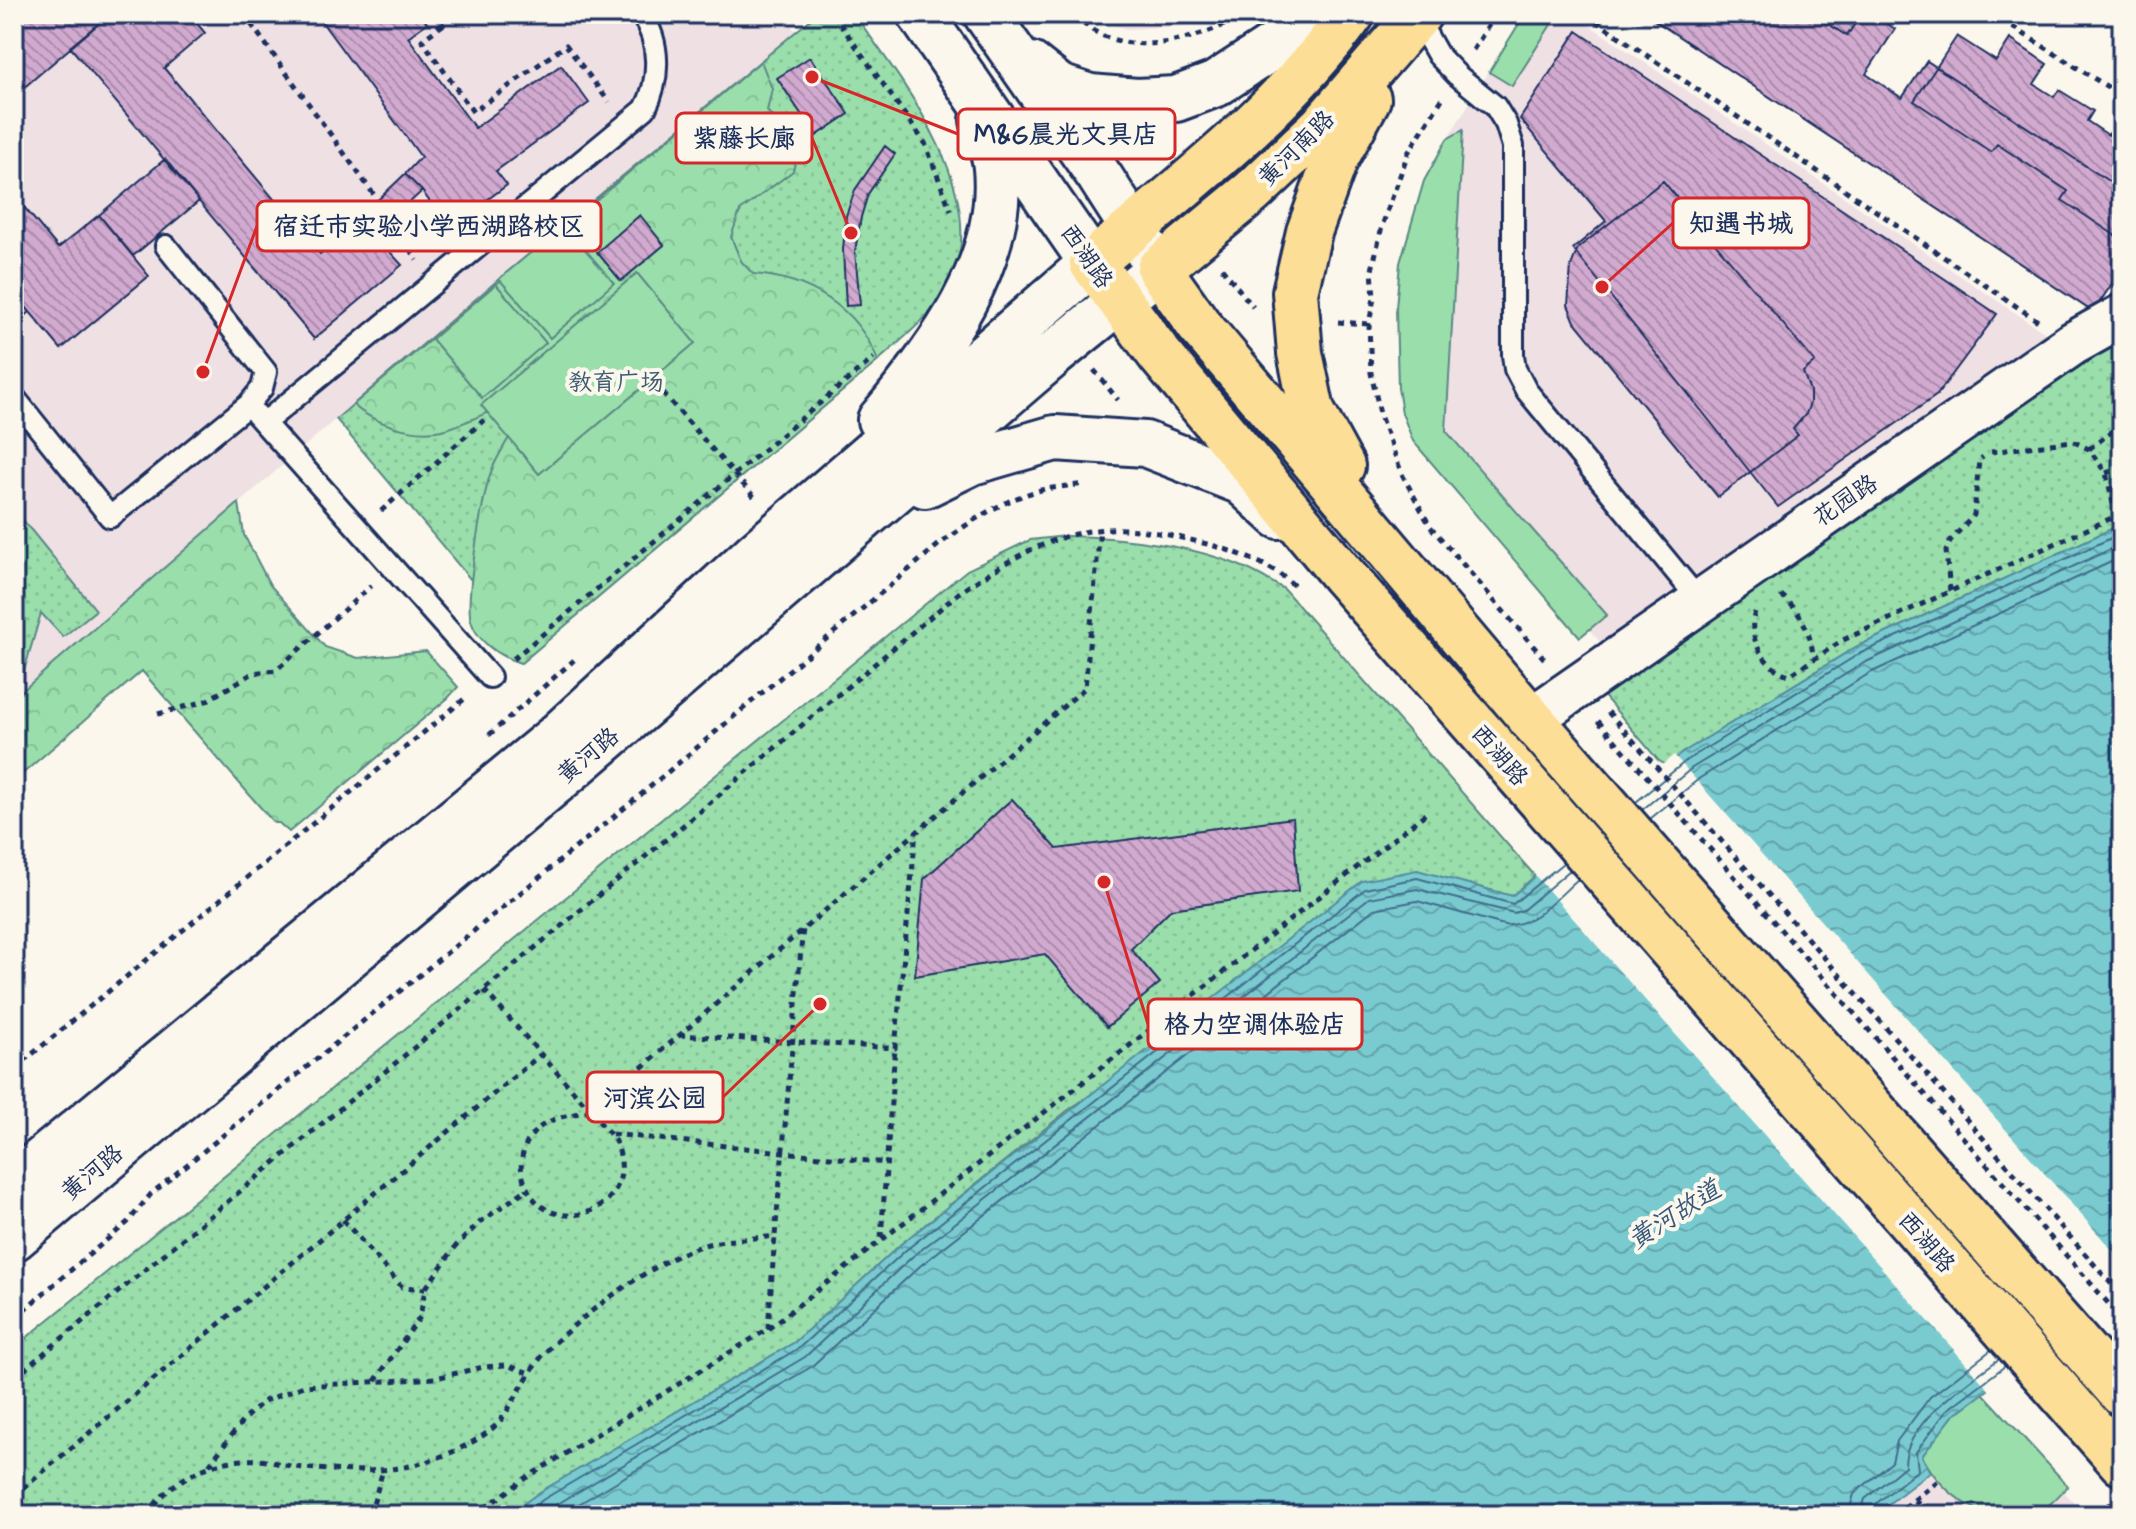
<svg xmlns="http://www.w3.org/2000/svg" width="2136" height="1529" viewBox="0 0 2136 1529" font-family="Mynerve,'LXGW WenKai TC',sans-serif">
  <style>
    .built { fill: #efe0e4 }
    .grass { fill: url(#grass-dots); stroke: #5a8784; stroke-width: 2 }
    .forest { fill: url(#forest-crowns); stroke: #5a8784; stroke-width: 2 }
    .garden { fill: #9adfab; stroke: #5a8784; stroke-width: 2 }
    .water { fill: url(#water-waves); stroke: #548da2; stroke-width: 2 }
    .pier { fill: #fbf7ec }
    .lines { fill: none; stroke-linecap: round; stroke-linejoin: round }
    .shore { stroke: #416d8c; stroke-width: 2 }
    .building { fill: url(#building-back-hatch); stroke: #1b2f5e; stroke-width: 2 }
    .service-casing { stroke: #1b2f5e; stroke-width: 26 }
    .minor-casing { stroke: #1b2f5e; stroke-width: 48 }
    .secondary-casing { stroke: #1b2f5e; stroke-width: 50 }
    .primary-casing { stroke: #1b2f5e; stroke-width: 50 }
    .path { stroke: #1b2f5e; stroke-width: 5; stroke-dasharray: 6 6; stroke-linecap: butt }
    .service { stroke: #fbf7ec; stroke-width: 20 }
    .minor { stroke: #fbf7ec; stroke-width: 42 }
    .secondary { stroke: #fbf7ec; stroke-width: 44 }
    .primary { stroke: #fdde96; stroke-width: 44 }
    .labels { text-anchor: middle; stroke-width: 8; stroke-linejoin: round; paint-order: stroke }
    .street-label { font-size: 24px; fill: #1b2f5e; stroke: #fbf7ec }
    .park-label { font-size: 24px; fill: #3b5b71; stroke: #fbf7ec }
    .water-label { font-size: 26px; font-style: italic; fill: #33567a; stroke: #fbf7ec }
    .leader { fill: none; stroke: #d62828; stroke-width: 3 }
    .callout-dot { fill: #d62828; stroke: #fbf7ec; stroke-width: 3 }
    .callout { fill: #fbf7ec; stroke: #d62828; stroke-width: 3 }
    .callout-label { font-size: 26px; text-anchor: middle; font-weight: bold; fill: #1b2f5e }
  </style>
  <defs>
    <pattern id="grass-dots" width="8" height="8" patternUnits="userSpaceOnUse" patternTransform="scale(2)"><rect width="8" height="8" fill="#9adfab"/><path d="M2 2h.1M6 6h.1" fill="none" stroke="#84c096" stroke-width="1.8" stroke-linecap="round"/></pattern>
    <pattern id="forest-crowns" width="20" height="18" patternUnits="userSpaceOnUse" patternTransform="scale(2)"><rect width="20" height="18" fill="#9adfab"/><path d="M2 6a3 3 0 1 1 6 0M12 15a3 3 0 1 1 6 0" fill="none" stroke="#84c096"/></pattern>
    <pattern id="water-waves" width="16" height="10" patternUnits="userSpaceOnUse" patternTransform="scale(2)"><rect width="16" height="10" fill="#7acbd0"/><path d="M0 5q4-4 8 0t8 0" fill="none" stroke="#63a5ac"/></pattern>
    <pattern id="building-back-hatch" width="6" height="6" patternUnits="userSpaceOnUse" patternTransform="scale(2)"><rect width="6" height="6" fill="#d2aad0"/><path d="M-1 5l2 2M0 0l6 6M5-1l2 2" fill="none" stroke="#aa8bac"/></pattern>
  </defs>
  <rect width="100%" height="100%" fill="#fbf7ec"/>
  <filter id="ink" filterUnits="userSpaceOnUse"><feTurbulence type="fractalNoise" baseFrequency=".0125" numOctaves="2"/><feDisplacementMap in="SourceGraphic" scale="16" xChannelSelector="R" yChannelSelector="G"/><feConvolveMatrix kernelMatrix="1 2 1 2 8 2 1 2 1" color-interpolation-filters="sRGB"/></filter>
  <g filter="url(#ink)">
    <path class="built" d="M14,14H783L796,32L336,419L14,698Z
      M1089,14H1221L1183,26L1127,29L1098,20Z
      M1525,14H1573L2048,335L1603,645L1425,443L1447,139Z
      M2005,1425L2085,1515H1874L1917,1480Z"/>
    <path class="grass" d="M817,14H854C901,79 987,188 954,274C940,310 906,335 878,361L521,663C499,657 479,643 471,619C468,608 472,592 472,581L336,419L499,279Z
      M2122,334V524L1856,647L1682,753L1667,766L1658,760L1603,695L1598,683Z
      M14,509L96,610L63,637L41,613L24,671L14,685Z
      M1066,536C1122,537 1194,545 1245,568C1258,573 1271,582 1284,589L1535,876L1512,896L1417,870L1067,1111L901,1244L795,1342L540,1492L508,1515H14V1348L967,570L1030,540Z"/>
    <path class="forest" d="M761,61L772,89L767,111L785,130L797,155L793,171L740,211L731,237L741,261L753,274C809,278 857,307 878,361L521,663C500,657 473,640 470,615C467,590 483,489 493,467C499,454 507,441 514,429L501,406C482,415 462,425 442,430C413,436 375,424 353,405Z
      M239,503L244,535L270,585L325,647L358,658L426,651L458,687L448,698L289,832L279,823H274L142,671L14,781V698Z"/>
    <path class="garden" d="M1525,14H1538L1552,23L1512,86L1489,72Z
      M1463,130L1446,431L1607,615L1580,637L1413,441L1402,413L1398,388L1396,308L1400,263L1424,181L1447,139Z
      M564,225L614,283L550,338L499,279Z
      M637,273L695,343L539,474L481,405Z
      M496,284L546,343L482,398L432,339Z
      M1983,1393L2068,1486C2058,1496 2049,1508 2035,1513C1987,1528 1943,1496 1922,1456L1953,1416Z"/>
    <path class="water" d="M2122,524V1290L1953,1416L1922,1456L1930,1472L1874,1515H508L540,1492L795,1342L901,1244L1362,881L1417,870L1512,896L1682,753L1856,647Z"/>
    <path class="pier" d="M1674,755L2122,1261V1295L1991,1392L1533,873Z"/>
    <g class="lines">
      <path class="shore" d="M1636,802L1687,760L1859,654L2122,533
        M1642,810L1692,768L1864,663L2122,544
        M1650,819L1700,778L1870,673L2122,557
        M522,1515L544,1499L799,1348L906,1250L1365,889L1417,878L1513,904L1563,863
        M539,1515L805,1357L912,1257L1369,898L1417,889L1514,913L1523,910L1570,870
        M560,1515L811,1367L920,1266L1374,909L1417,901L1504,925C1533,928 1558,896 1578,879
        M1848,1515L1854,1494L1892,1462L1897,1441L1930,1397L1991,1350
        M1860,1515L1865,1499L1905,1466C1904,1423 1967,1383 1999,1359
        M1870,1515L1873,1506L1918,1470L1916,1452L1947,1410L2005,1366"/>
    </g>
    <path class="building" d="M14,14H110L14,96Z
      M110,14H189L205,33L164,68L320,254L359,218L402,265L314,339L70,47Z
      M316,14H420L427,23L408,37L475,128L561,65L589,103L496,171L507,185L449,228L422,191L405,174L421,157Z
      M1645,14H1872L1895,29L1866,74L1902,98L1927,61L2122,190V269L2093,312Z
      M1813,14H1861L1847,36Z
      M1577,31L1997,314L1937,395L1778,507L1573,249L1606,221L1520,119Z
      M1957,36L1996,61L2010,39L2047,64L2034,84L2054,97L2059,90L2093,111L2087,121L2108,135L2122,116V240L2062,200L2068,191L1997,144L1991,152L1914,101Z
      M810,57L849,114L816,136L777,78Z
      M885,146L895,154L868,194L861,217L855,251L860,305L846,306L843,250L846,216L855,190Z
      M165,159L199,201L133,256L99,215Z
      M405,174L422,191L375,235L359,218Z
      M1663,181L1815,362L1803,372L1810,391V403L1806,414L1793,429L1798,435L1718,497L1575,322L1568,305L1571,266L1578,248Z
      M14,195L58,248L99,215L149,276L61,349L14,293Z
      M640,215L664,245L621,281L597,252Z
      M14,293L30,312L14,326Z
      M1012,799L1057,849L1293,818L1298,891L1171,909L1131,949L1160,983L1107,1027L1045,954L915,976L924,879Z"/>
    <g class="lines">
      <defs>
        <path id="service" d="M1417,18L1438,55L1457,75L1495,106L1506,124L1513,146V355L1515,369L1526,390L1699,600
          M14,397L110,517L248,405L262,388L266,372L166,246
          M256,414L490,677
          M264,423L645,109C660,80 661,42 641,14"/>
        <path id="minor" d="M1531,719L2072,344L2122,316"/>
        <path id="secondary" d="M1031,65L1059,87L1090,97L1137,101L1176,99L1216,84L1323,14
          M880,420C937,352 1005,263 996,168C995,152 987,135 983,120
          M925,485L972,462L1055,438L1145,444L1242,482L1279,516
          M14,1183L556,737L756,553L1092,263L920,14
          M14,1238L584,758L1054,354L1159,269L1100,177L986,14"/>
        <path id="primary" d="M1352,14C1282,111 1183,186 1092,263L1160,355L1342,574L2122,1463
          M1419,14L1322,126L1252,192L1159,269L1198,324L1531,719L2122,1394
          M1342,466L1312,411L1300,353L1295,292L1309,232L1335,160L1368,99"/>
      </defs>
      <use href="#service" class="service-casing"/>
      <use href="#minor" class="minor-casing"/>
      <use href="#secondary" class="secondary-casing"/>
      <use href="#primary" class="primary-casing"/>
      <path class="path" d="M244,14L400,231L417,260
        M431,14L440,27L422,40L473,112L566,45L609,102
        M833,14L925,143L951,211
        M1074,14C1113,60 1185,45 1232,21
        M1586,14L2038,321
        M1992,14L2122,96
        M440,27L458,14
        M1473,50L1496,14
        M1442,99L1408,153L1382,226L1372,270L1374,298L1369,324L1371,373L1381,418L1402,474L1430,526L1547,662
        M1222,268L1253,307
        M1338,322L1369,324
        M1094,370L1118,400
        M655,384L756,499
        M2089,449L2122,424
        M2106,473L2122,468
        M381,511L484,420
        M1950,591L1946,551L1951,540L1974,515L1979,460L1983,457
        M1781,595C1800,610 1812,634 1813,658
        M1755,612C1746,637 1765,670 1790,675L1843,640L2116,516L2106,473L2089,449L2072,441L1991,452
        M513,659L874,358
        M1608,712L2122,1296
        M158,714L206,701L253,673L276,670L371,586
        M1598,721L2122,1319
        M489,735L574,660
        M484,990L591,1111L1085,688L1100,529
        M679,1035L895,1048L916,832
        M14,1069L468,696
        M591,1111C600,1125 615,1135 619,1151C637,1213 546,1242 525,1183C521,1173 520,1164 523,1153C532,1120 562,1116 591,1111Z
        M612,1134L887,1163
        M343,1220L402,1287L425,1289
        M881,1238L895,1048
        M14,1318L128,1222L151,1194L638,797L937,546C969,522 1002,500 1041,490C1055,487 1070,486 1085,484
        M768,1329L775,1236
        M14,1378L680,828L960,592C1009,559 1063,526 1124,529C1151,530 1178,537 1203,543C1232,550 1277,566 1297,589
        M375,1381L420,1317L425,1289L456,1246L479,1223L527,1189
        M209,1465L244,1419L264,1401L304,1386L436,1378L483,1367L506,1365L530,1373
        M14,1496L540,1055
        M1914,1500L1938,1515
        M2108,1503L2119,1515
        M148,1515C168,1479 216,1457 257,1460C273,1461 289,1467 305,1468C348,1472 396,1474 437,1458C457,1451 491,1435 503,1417C517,1397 527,1374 543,1355C576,1318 660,1256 708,1244C729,1239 753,1239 775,1236L803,927
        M370,1515L383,1470
        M475,1515L529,1476L768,1329L1425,814
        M1895,1515L1938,1481"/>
      <use href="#service" class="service"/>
      <use href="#minor" class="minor"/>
      <use href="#secondary" class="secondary"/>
      <use href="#primary" class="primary"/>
    </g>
  </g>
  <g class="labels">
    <g class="street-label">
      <text transform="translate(1296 148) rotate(-45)" y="8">黄河南路</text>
      <text transform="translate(1087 256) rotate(55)" y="8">西湖路</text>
      <text transform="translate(1845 500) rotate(-34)" y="8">花园路</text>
      <text transform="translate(588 755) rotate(-40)" y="8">黄河路</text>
      <text transform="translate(1500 755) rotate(49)" y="8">西湖路</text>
      <text transform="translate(92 1172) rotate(-40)" y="8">黄河路</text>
      <text transform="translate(1927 1242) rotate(49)" y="8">西湖路</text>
    </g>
    <g class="park-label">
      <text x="616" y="390">教育广场</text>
    </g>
    <g class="water-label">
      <text transform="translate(1674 1214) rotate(-33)" y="9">黄河故道</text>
    </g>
  </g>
  <path class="leader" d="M812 77L958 134M851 233L812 138M1602 287L1673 223M203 372L257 226M1104 882L1148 1024M820 1004L723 1097"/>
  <g class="callout-dot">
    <circle cx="812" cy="77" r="8"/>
    <circle cx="851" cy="233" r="8"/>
    <circle cx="1602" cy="287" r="8"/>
    <circle cx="203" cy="372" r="8"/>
    <circle cx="1104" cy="882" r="8"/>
    <circle cx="820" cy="1004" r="8"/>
  </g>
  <g class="callout">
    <rect x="958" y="109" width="217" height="50" rx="8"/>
    <rect x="676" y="113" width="136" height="50" rx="8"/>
    <rect x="1673" y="198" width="136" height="50" rx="8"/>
    <rect x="257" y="201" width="344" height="50" rx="8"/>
    <rect x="1148" y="999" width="214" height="50" rx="8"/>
    <rect x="587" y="1072" width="136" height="50" rx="8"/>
  </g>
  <g class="callout-label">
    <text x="1066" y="143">M&amp;G晨光文具店</text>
    <text x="744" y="147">紫藤长廊</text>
    <text x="1741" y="232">知遇书城</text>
    <text x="429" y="235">宿迁市实验小学西湖路校区</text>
    <text x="1255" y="1033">格力空调体验店</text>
    <text x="655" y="1107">河滨公园</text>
  </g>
  <rect width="2136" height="1529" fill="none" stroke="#fbf7ec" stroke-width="48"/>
  <rect x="24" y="24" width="2088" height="1481" fill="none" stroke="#1b2f5e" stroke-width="3" filter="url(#ink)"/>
</svg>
